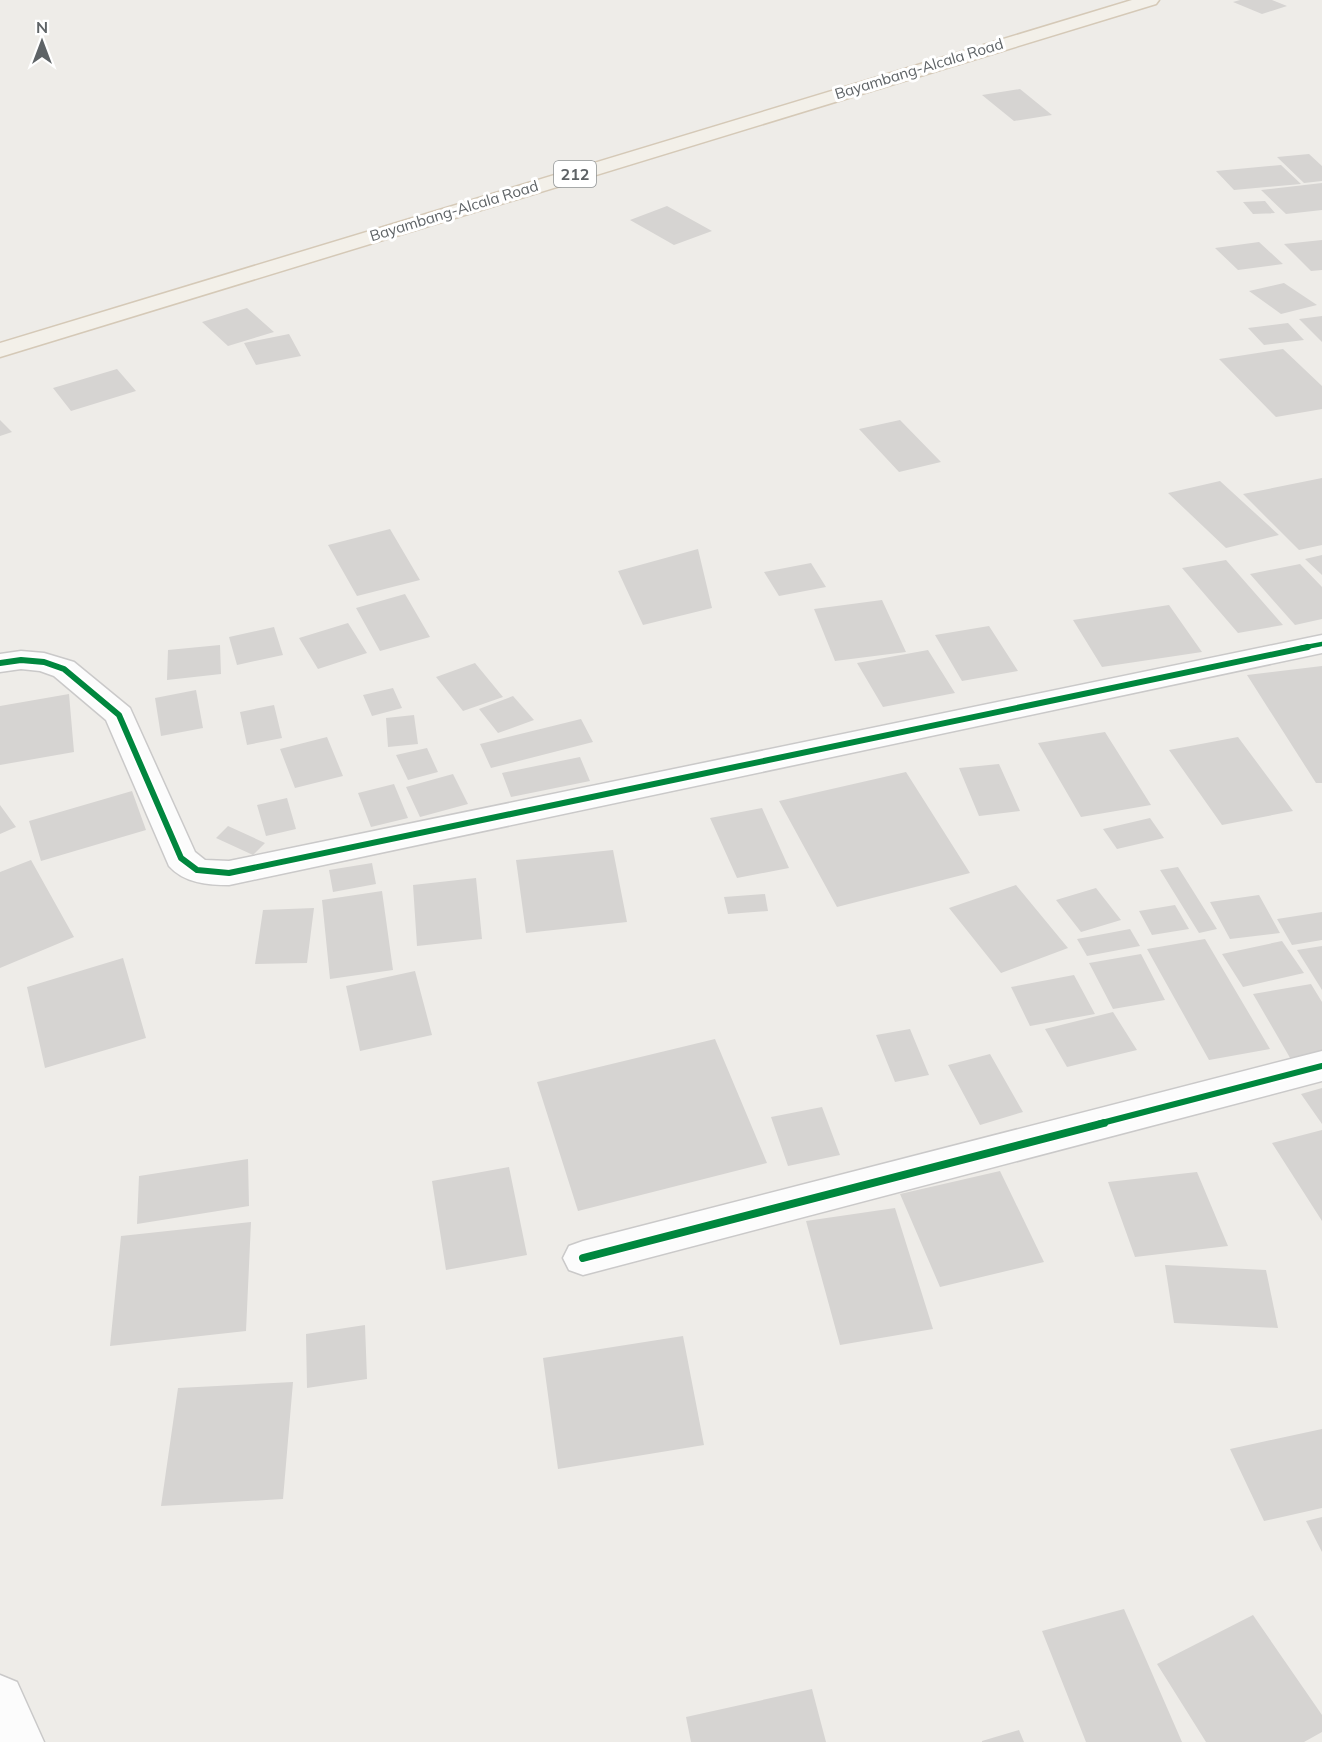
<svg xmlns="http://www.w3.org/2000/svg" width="1322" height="1742" viewBox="0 0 1322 1742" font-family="Mulish,sans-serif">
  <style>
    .building { fill: #d6d4d2 }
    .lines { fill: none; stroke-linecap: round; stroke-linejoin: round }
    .minor-casing { stroke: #cac9c9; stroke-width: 3 }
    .major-casing { stroke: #d5c9b7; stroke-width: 3 }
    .minor { fill: #fcfcfc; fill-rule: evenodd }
    .major { fill: #f3f0e9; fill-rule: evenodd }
    .cycleway-far2-casing { stroke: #fff; stroke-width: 8 }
    .cycleway-far1-casing { stroke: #fff; stroke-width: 10 }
    .cycleway-casing { stroke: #fff; stroke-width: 11 }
    .cycleway-far2 { stroke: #00873e; stroke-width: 4.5 }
    .cycleway-far1 { stroke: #00873e; stroke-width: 6 }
    .cycleway { stroke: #00873e; stroke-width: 8 }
    .labels { text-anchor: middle; stroke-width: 6; stroke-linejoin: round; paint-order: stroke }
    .far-street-label { font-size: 15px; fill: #5e6366; stroke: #fff }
    .shield { fill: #fff; stroke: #8e9294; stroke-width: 1.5 }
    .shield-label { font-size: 16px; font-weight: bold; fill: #5e6366 }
  </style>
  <rect width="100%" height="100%" fill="#eeece8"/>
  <path class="building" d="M1240,0H1272L1287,6L1262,14L1233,2Z
    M1020,89L1052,115L1014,121L982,95Z
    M1309,154L1322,166V181L1304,183L1277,157Z
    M1281,165L1301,184L1234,190L1216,171Z
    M1322,183V210L1286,214L1261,190Z
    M1265,201L1275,213L1253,214L1243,202Z
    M667,206L712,231L674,245L630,220Z
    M1322,240V270L1311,271L1284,244Z
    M1259,242L1283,264L1238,270L1215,248Z
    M1284,283L1317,305L1281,314L1249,291Z
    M247,308L274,332L228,346L202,322Z
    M1322,316V342L1299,319Z
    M1288,323L1304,340L1264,345L1248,328Z
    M289,334L301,356L256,365L244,343Z
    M1283,349L1322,386V409L1276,417L1219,359Z
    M117,369L136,391L71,411L53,388Z
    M0,420L12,432L0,436Z
    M900,420L941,462L899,472L859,429Z
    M1322,478V545L1299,550L1243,494Z
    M1220,481L1279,535L1226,548L1168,493Z
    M390,529L420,580L357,596L328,545Z
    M698,549L712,608L643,625L618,571Z
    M1322,555V575L1305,559Z
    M1226,560L1283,625L1238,633L1182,568Z
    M811,563L826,587L779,596L764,572Z
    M1300,564L1322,587V619L1295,625L1250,574Z
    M405,594L430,637L380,651L356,608Z
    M882,600L906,652L835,661L814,609Z
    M1169,605L1202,652L1102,667L1073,620Z
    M348,623L367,653L318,669L299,638Z
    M989,626L1018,671L962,681L935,635Z
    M274,627L283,655L237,665L229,637Z
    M220,645L221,674L167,680L168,650Z
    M928,650L955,693L883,707L857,663Z
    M475,663L503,697L463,711L436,677Z
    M1322,666V783H1316L1247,675Z
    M393,688L402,708L372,716L363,695Z
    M196,690L203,728L161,736L155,698Z
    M69,694L74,752L0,765V706Z
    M513,696L534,720L498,733L479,709Z
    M274,705L282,738L247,745L240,712Z
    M414,715L418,744L388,747L386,718Z
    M581,719L593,742L491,768L480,744Z
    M1105,732L1151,805L1081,817L1038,743Z
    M327,737L343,776L295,788L280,749Z
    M1238,737L1293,811L1222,825L1169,750Z
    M427,748L438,772L408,780L396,755Z
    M580,757L590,781L511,797L502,773Z
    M999,764L1020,811L979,816L959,768Z
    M906,772L970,873L837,907L779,801Z
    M453,774L468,804L420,817L406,787Z
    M394,784L408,818L371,827L358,793Z
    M132,791L146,830L41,861L29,821Z
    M287,798L296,829L266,836L257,805Z
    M0,805L16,827L0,834Z
    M762,808L789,868L737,878L710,818Z
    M1150,818L1164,838L1117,849L1103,829Z
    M228,826L265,843L253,855L216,838Z
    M613,850L627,922L526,933L516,860Z
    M31,860L74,937L0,968V872Z
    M372,863L376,884L333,892L329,870Z
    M1178,867L1217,929L1199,933L1160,870Z
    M476,878L482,939L417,946L413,885Z
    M1016,885L1068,948L1001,973L949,908Z
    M1096,888L1121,920L1081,932L1056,900Z
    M382,891L393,970L330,979L322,900Z
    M765,894L768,911L728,914L724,897Z
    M1259,895L1280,933L1230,939L1210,902Z
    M1175,905L1189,929L1152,935L1139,911Z
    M314,908L307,963L255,964L263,910Z
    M1322,912V940L1292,945L1277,919Z
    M1130,929L1140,946L1087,956L1077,939Z
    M1205,939L1270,1049L1209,1060L1147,949Z
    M1282,941L1304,973L1243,987L1222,954Z
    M1322,946V990L1297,950Z
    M1141,954L1165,1000L1113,1009L1089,963Z
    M123,958L146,1038L45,1068L27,987Z
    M415,971L432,1035L360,1051L346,986Z
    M1074,975L1095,1014L1030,1026L1011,987Z
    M1311,984L1322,1002V1058L1293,1063L1253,994Z
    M1113,1012L1137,1050L1067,1067L1045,1029Z
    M910,1029L929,1075L895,1082L876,1035Z
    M715,1039L767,1163L578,1211L537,1082Z
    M990,1054L1023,1112L980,1125L948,1065Z
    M1322,1088V1124L1301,1094Z
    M822,1107L840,1155L788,1166L771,1117Z
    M1322,1130V1221L1272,1143Z
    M248,1159L249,1206L137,1224L139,1176Z
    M509,1167L527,1255L446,1270L432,1181Z
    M1000,1171L1044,1262L940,1287L900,1194Z
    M1197,1172L1228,1246L1135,1257L1108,1182Z
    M895,1208L933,1329L840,1345L806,1221Z
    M251,1222L246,1331L110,1346L121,1236Z
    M1165,1265L1266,1270L1278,1328L1174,1323Z
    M365,1325L367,1379L307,1388L306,1334Z
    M683,1336L704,1445L558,1469L543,1358Z
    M293,1382L283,1499L161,1506L178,1388Z
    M1322,1429V1508L1264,1521L1230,1449Z
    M1322,1517V1552L1306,1521Z
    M1124,1609L1182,1742H1086L1042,1631Z
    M1253,1615L1322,1715V1732L1304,1742H1206L1157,1664Z
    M812,1689L826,1742H691L686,1717Z
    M1019,1730L1024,1742H982V1741Z"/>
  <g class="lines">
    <defs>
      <path id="minor" d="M1322,635V653L229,885C208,885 184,883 169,866L106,720L54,676L40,671L21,669L0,672V654L21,651L44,653L74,662L130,708L195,852L205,860L229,861Z
        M1322,1051V1081L583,1275L569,1270L563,1258L569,1246L583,1241Z
        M0,1675L17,1682L44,1742H0Z"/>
      <path id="major" d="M1132,0H1159L1156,4L0,357V343Z"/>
    </defs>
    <use href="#minor" class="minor-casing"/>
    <use href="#major" class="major-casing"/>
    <use href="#minor" class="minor"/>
    <use href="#major" class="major"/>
    <defs>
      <path id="cycleway-far2" d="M1301,648L1322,644"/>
      <path id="cycleway-far1" d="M0,663L21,660L44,662L64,669L119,715L181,858L197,870L229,873L1308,647
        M1098,1124L1322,1066"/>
      <path id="cycleway" d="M583,1258L1104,1123"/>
    </defs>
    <use href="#cycleway-far2" class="cycleway-far2-casing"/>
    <use href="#cycleway-far1" class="cycleway-far1-casing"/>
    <use href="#cycleway" class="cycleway-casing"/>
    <use href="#cycleway-far2" class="cycleway-far2"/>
    <use href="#cycleway-far1" class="cycleway-far1"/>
    <use href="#cycleway" class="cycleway"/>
  </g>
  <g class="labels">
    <g class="far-street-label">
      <text transform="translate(919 69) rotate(-17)" y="5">Bayambang-Alcala Road</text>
      <text transform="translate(454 211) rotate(-17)" y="5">Bayambang-Alcala Road</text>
    </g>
    <rect class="shield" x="554" y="161" width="42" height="26" rx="4.5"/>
    <g class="shield-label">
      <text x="575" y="180">212</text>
    </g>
  </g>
  <g transform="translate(42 42)" stroke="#ffffff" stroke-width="4.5" paint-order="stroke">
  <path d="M0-4.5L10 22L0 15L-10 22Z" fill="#5e6366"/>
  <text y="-9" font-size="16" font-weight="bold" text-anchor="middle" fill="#5e6366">N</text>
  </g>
</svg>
